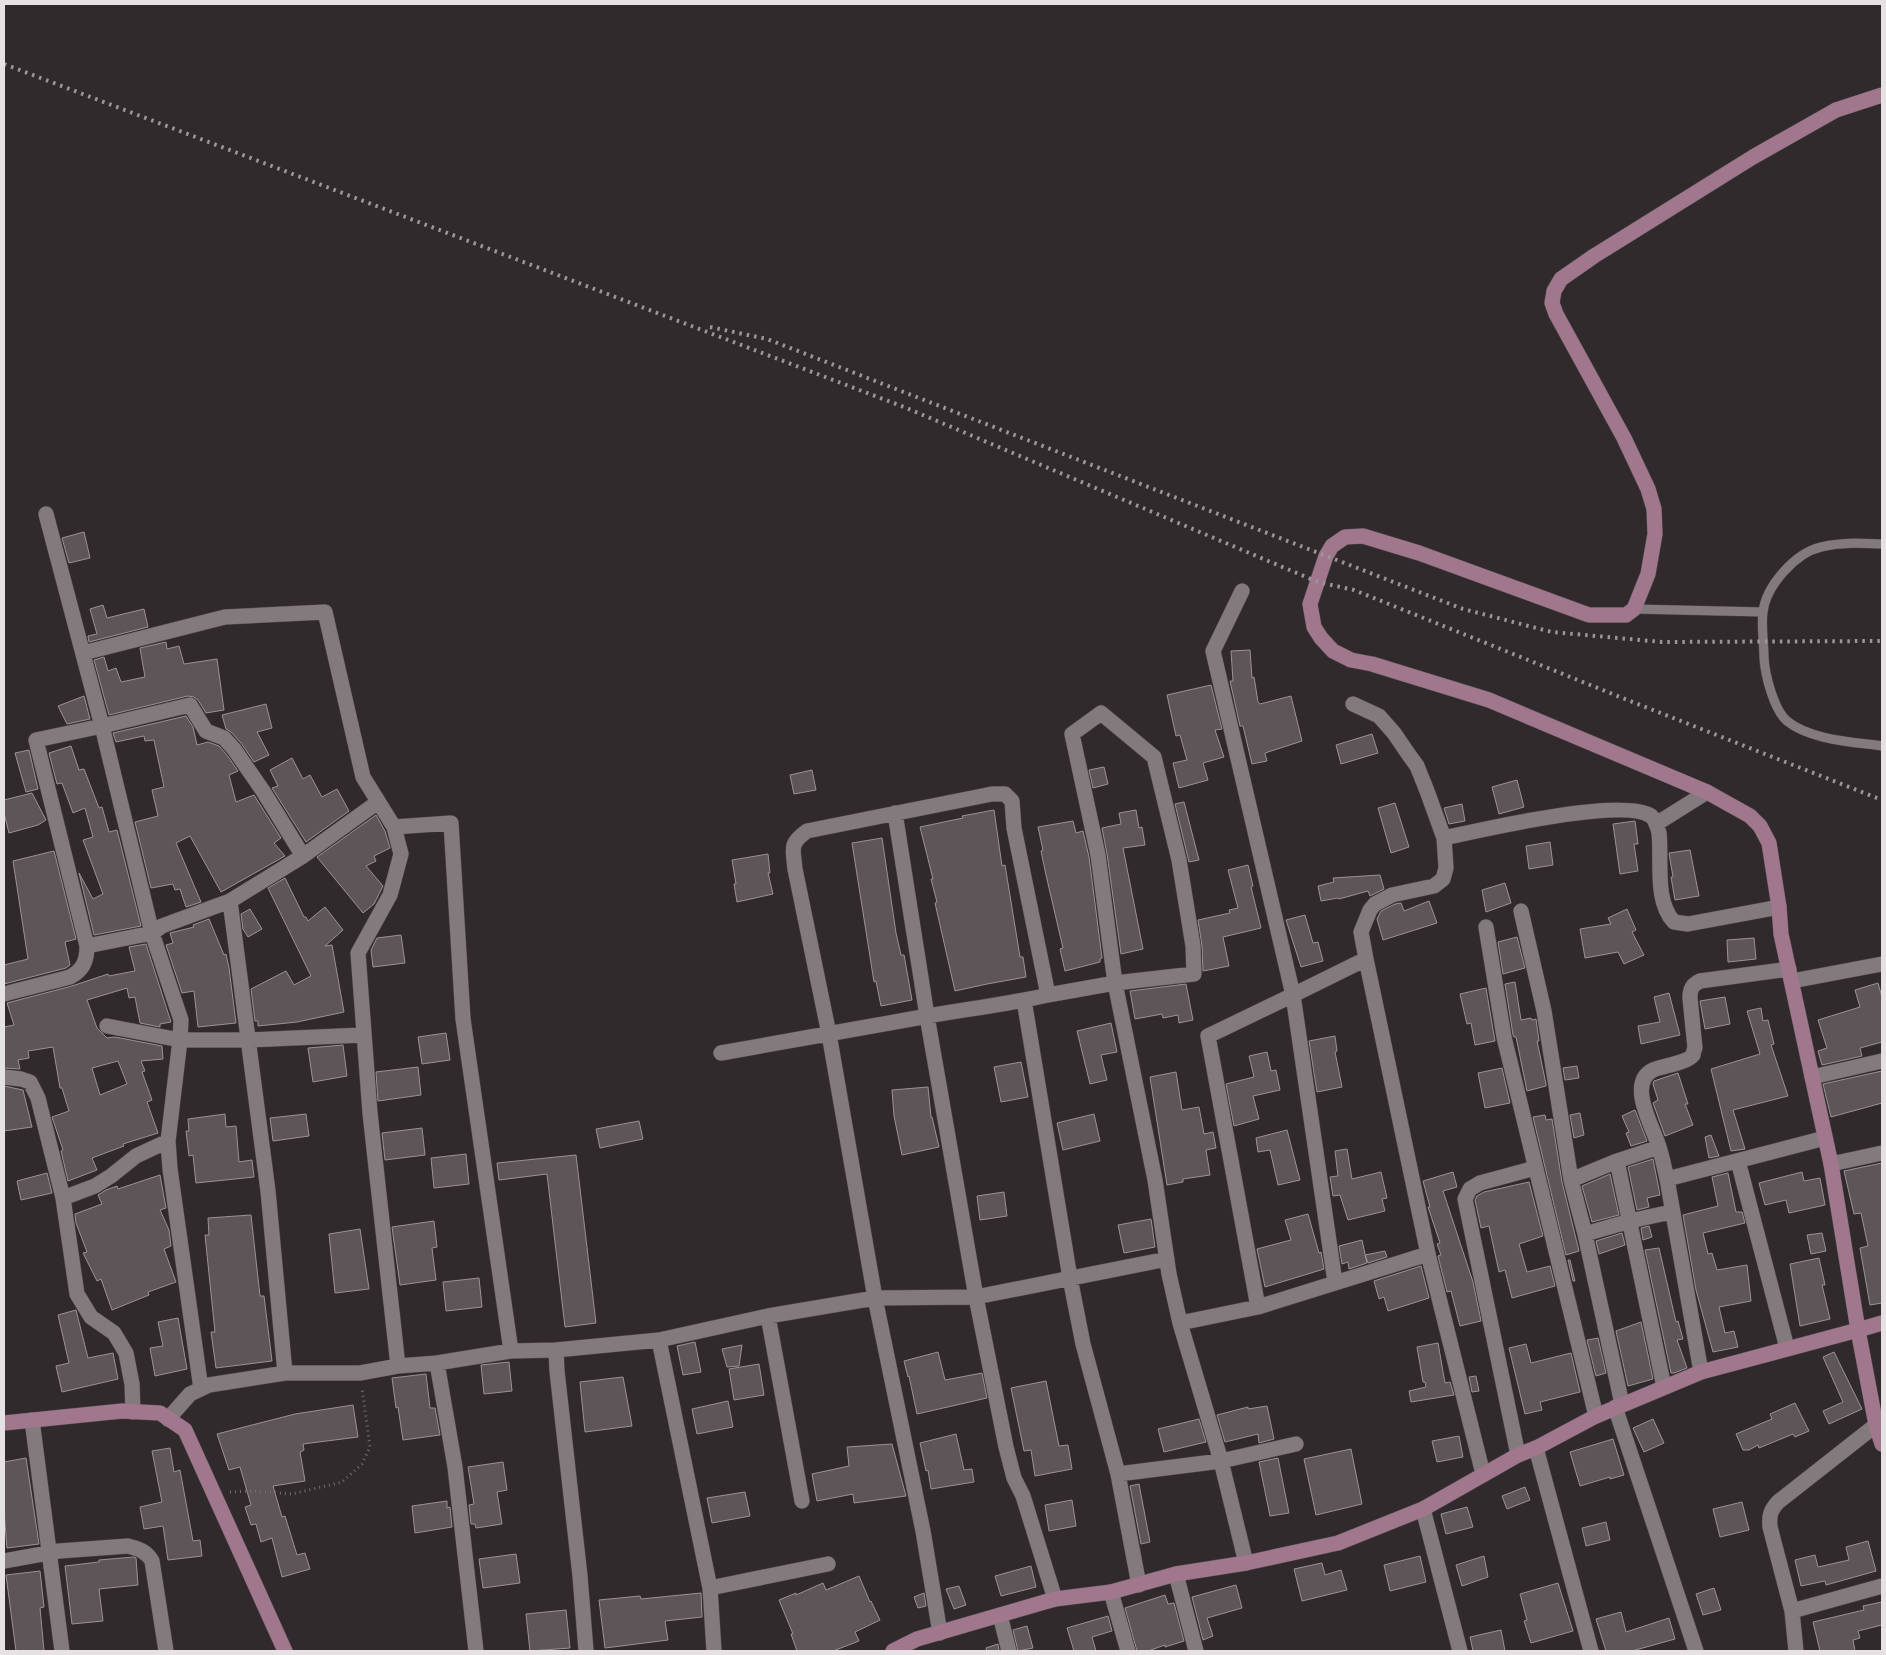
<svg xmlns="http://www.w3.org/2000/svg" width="1886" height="1655" viewBox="0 0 1886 1655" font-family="'Titillium Web',sans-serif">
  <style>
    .building { fill: #5d5558; stroke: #9b9296; fill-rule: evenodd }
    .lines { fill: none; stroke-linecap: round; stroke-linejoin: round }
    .lane-casing { stroke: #4e484b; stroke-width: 10 }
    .street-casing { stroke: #4e484b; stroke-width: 16 }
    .secondary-casing { stroke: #4e484b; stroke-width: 16 }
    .path { stroke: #736d70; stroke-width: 3; stroke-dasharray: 1 4; stroke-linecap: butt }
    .lane { stroke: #827a7d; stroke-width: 9 }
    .street { stroke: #827a7d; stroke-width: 15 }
    .secondary { stroke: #a0778c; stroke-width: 15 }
    .rail { stroke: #9c9698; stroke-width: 4; stroke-dasharray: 2.5 5; stroke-linecap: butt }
  </style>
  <rect width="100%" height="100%" fill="#312a2d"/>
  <path class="building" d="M84,532L90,558L69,563L62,538Z
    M103,605L107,618L144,609L148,627L89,642L88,636L97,634L90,609Z
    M166,642L167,649L179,646L184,664L217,659L224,710L206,713L198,700L194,697L188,696L109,715L94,660L104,657L108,671L116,668L121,682L145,677L140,648Z
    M1250,650L1252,678L1254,677L1258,702L1260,704L1291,696L1302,741L1265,753L1267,761L1252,764L1243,726H1240L1230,681H1233L1231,651Z
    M1211,685L1222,729L1215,730L1224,757L1203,763L1208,780L1179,788L1173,763L1187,760L1180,735L1176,736L1167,695Z
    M84,696L90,719L67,724L58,706Z
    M266,704L272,728L257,732L269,755L254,762L241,743L231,732L226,729L222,715Z
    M186,716L193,727L197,745L208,742L219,746L227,755L238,771L229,775L236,802L254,795L281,838L274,843L285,856L221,892L190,836L176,843L201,902L186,907L180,889L175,890L173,884L151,888L135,822L158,816L152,790L164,787L154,740L145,741L144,736L116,742L113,733Z
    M1372,734L1378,753L1341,764L1336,745Z
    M71,746L79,770L84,769L99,808L102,807L109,832L117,830L141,926L94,935L79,873L93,899L103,894L83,840L93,837L85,808L73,813L62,783L57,784L49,753Z
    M29,750L38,789L26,792L15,753Z
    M292,758L303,779L310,775L322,797L337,789L349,811L306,842L272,788L278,786L270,770Z
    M1104,767L1108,784L1093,788L1089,770Z
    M812,770L816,790L794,794L790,775Z
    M1517,780L1524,807L1499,814L1492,787Z
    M32,793L46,820L38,825L9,833L4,813V800Z
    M1184,802L1199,860L1189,862L1175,804Z
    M1395,803L1409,847L1391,853L1378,808Z
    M1462,804L1465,821L1449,824L1444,808Z
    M994,810L1002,866L1005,865L1020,957H1023L1026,977L987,984L955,991L935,903L937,902L931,879H933L920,827L963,818L962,816Z
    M1136,810L1139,828L1142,827L1145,845L1123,848L1143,949L1121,954L1107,854L1102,828L1121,824L1119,813Z
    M376,815L385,831L390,848L374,856L376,861L366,866L383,886L374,904L363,913L317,857Z
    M1073,821L1076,833L1083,831L1089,857L1102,958L1100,959V962L1065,971L1060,949L1063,948L1046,875L1041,851L1043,850L1038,827Z
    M1635,821L1638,844H1634L1638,871L1620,874L1613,824Z
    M882,838L896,933L901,955H904L912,1000L881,1006L876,981L874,982L852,843Z
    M1550,842L1553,865L1529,869L1526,846Z
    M1690,850L1699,896L1675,900L1671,877H1673L1669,853Z
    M54,851L76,939L65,942L70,965L66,968L4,984V965L28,959L13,861Z
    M768,854L770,873H768L773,894L737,902L734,884H736L732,860Z
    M1248,865L1253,886L1251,887L1261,928L1223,937L1229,966L1203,971L1202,946L1198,920L1230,913L1229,910L1238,908L1228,870Z
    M1380,875L1384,889L1370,896L1368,891L1339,899L1338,898L1321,901L1318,886L1334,882L1333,878Z
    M285,878L304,917H306L308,921L325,907L343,930L325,946L332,945L344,1012L297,1022L258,1026V1021H255L251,989L286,971L294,985L311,976L268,888Z
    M1505,883L1511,903L1486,912L1482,890Z
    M1429,901L1437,923L1383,940L1377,919L1381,911L1395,904L1401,903L1404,911Z
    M250,909L262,929L248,937L243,929L241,914Z
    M1627,909L1636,930L1632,932L1644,955L1624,964L1618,952L1585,958L1580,929L1611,924L1608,918Z
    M1305,915L1313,943L1318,942L1323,961L1301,967L1286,920Z
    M209,919L224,955L226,954L229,968L236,1023L198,1027L194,991L182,993L166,945L173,943L170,933L194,927L193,925Z
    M401,935L405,963L373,967L371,950L377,938Z
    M1517,937L1525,968L1503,974L1498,942Z
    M1754,938L1756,959L1728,962L1727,940Z
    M146,944L171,1022L160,1024V1027L140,1023L135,997L129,998L127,988L87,1000L97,1028L107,1038L115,1037L162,1046L163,1059L141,1061L145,1071L142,1072L152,1100L147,1102L158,1133L123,1144L124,1146L92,1158L97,1170L68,1181L61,1151L63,1150L52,1117L69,1111L62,1088H60L53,1047L28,1051L29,1058L18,1060L20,1069L4,1068V1027L14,1025L7,1003L72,986L108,974L109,976L135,971L129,947ZM118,1061L127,1084L100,1095L92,1068Z
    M1515,982L1521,1020L1531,1018L1532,1020L1536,1019L1539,1041H1537L1546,1084V1086L1527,1091L1516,1037H1514L1513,1035L1505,984Z
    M1878,983L1882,997V1042L1860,1048L1862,1056L1822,1065L1818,1051L1827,1048L1818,1020L1860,1007L1855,990Z
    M1186,984L1193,1020L1179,1023L1178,1015L1163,1018L1162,1014L1135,1019L1130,991Z
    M1486,988L1495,1041L1475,1045L1471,1023L1467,1024L1460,994Z
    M1669,993L1680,1035L1641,1044L1638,1026L1660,1022L1654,997Z
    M1725,997L1730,1024L1705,1029L1700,1001Z
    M1761,1008L1763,1021L1768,1020L1774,1044L1771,1045L1788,1096L1733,1110L1745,1149L1731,1151L1711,1069L1760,1054L1747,1011Z
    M1111,1023L1117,1052L1101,1055L1107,1080L1090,1084L1077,1031Z
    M446,1033L450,1060L422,1064L418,1037Z
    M1335,1036L1337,1051L1335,1052L1342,1087L1317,1092L1309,1041Z
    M343,1045L347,1076L313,1082L308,1048Z
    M1267,1052L1271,1071L1276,1070L1280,1090L1253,1096L1259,1119L1234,1126L1226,1084L1254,1077L1249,1056Z
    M1021,1062L1028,1097L1001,1102L994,1067Z
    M1577,1066L1579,1078L1565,1080L1563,1068Z
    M418,1067L421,1095L378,1101L376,1072Z
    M1502,1068L1510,1103L1485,1108L1478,1073Z
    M1882,1071V1103L1831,1117L1823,1084Z
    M1176,1072L1182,1110L1199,1107L1204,1134L1213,1132L1216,1148L1206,1150L1210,1175L1183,1179V1182L1167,1185L1150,1077Z
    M1678,1073L1688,1104H1685L1693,1125L1665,1136L1653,1103L1658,1100L1653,1084L1654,1081Z
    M4,1086L23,1090L32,1127L4,1131Z
    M928,1087L931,1117H932L939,1147L902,1155L894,1116L892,1090Z
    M1635,1110L1647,1141L1631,1146L1626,1133L1629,1132L1622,1116Z
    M1580,1113L1584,1135L1574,1138L1570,1115Z
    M225,1114L226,1127L236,1126L239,1162L252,1160L254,1177L196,1183L193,1155L189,1156L186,1131H189L188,1119Z
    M306,1114L309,1136L273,1141L270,1118Z
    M1094,1114L1100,1141L1063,1150L1057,1123Z
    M1545,1115L1546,1120L1552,1119L1562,1182L1579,1251L1566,1255L1533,1117Z
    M639,1121L643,1139L600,1148L596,1129Z
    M422,1128L425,1155L385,1160L382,1133Z
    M1287,1130L1300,1180L1278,1185L1270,1150L1258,1152L1256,1138Z
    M1711,1135L1719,1156L1709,1158L1705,1137Z
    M1347,1149L1352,1179L1381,1172L1387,1198L1382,1199L1385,1211L1348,1220L1340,1195L1333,1196L1330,1177L1338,1176L1335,1151Z
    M466,1154L469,1184L434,1188L431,1158Z
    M576,1155L596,1323L565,1327L547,1174L499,1180L497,1163Z
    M1653,1159L1660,1195L1647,1198L1649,1207L1637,1210L1628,1167Z
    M1882,1163V1303L1870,1305L1860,1248L1868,1246L1861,1213L1854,1214L1844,1171Z
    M1453,1172L1457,1187L1443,1191L1473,1282L1481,1321L1460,1326L1451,1291L1447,1292L1438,1256L1441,1255L1437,1244L1440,1243L1428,1207H1430L1423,1181Z
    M1802,1172L1804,1181L1820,1178L1825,1205L1789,1213L1786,1200L1765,1205L1759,1183Z
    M47,1173L52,1193L21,1200L17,1181Z
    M1728,1173L1736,1212H1742L1745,1223L1703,1233L1708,1254L1712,1253L1717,1270L1747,1265L1751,1301L1719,1307L1725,1333L1734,1331L1738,1347L1713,1352L1696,1290L1683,1215L1718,1206L1712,1177Z
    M1610,1174L1619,1215L1592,1222L1582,1186Z
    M160,1175L166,1208L160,1210L169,1230L171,1246L164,1249L176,1282L148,1292L149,1295L112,1310L101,1279L97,1281L83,1253L87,1252L76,1223L75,1214L102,1204L98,1195L106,1190L117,1186L118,1189Z
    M1529,1182L1543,1236L1519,1244L1527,1272L1550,1266L1555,1286L1512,1298L1505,1270L1499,1272L1489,1226L1481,1228L1475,1200L1477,1196L1484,1192Z
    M1004,1192L1007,1216L980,1220L977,1196Z
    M1308,1214L1319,1253L1321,1252L1324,1269L1265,1287L1257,1249L1291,1240L1285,1220Z
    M251,1215L260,1296H264L272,1361L216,1368L211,1332H215L205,1235H209L208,1218Z
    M1151,1219L1155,1247L1124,1253L1118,1225Z
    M434,1221L437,1247L432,1248L436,1280L400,1285L392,1227Z
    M1649,1226L1652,1237L1643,1240L1641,1228Z
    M360,1229L369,1289L335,1293L329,1234Z
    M1622,1233L1625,1245L1599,1254L1596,1241Z
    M1822,1233L1826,1251L1811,1254L1807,1235Z
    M1362,1240L1367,1263L1349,1269L1348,1262L1342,1264L1339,1246Z
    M1659,1248L1676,1322L1678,1321L1683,1339L1677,1340L1687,1368L1674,1373H1671L1645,1250Z
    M1385,1251L1387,1257L1368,1263L1365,1255Z
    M1819,1258L1825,1285H1822L1830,1319L1800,1326L1790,1264Z
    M1568,1260H1570L1575,1281H1573Z
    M1421,1266L1429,1298L1388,1311L1384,1297L1379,1299L1374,1281Z
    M479,1278L482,1307L446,1311L443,1282Z
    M76,1310L88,1358L113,1353L118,1379L62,1392L56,1366L69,1363L58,1315Z
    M178,1318L187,1369L155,1376L150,1348L163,1346L158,1322Z
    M1641,1322L1653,1379L1628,1386L1616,1331Z
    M1598,1338L1606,1373L1596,1376L1587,1340Z
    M695,1342L701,1372L683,1375L677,1346Z
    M1438,1343L1445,1383L1450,1382L1454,1395L1411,1402L1409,1391L1426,1387L1425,1382H1423L1417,1347Z
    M1526,1344L1531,1363L1571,1353L1580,1392L1540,1402L1542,1410L1525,1414L1509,1348Z
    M742,1345L739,1366L727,1367L722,1349Z
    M938,1352L945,1380L982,1373L987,1398L917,1414L909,1376L908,1377L904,1361Z
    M1834,1352L1862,1409L1829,1424L1823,1411L1843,1402L1823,1357Z
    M509,1362L512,1391L484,1394L481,1365Z
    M759,1364L764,1395L734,1400L729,1369Z
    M426,1374L430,1408H435L440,1435L403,1440L398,1407L396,1408L392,1378Z
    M1476,1376L1479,1391L1472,1392L1469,1377Z
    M623,1377L632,1426L585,1432L580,1382Z
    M1046,1381L1059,1446L1068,1445L1072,1469L1035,1476L1031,1450L1024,1451L1011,1388Z
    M728,1401L733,1427L697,1434L692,1409Z
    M1795,1403L1809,1431L1795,1437L1793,1434L1759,1448L1758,1445L1749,1450H1743L1736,1434L1772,1419L1770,1414Z
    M353,1405L358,1437L303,1444L304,1450L300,1452L305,1481L273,1486L282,1517L285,1516L297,1555L305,1553L310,1569L282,1577L272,1538L261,1542L256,1524L251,1525L245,1507L251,1505L240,1467L229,1470L217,1434L295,1414Z
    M1267,1406L1274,1439L1259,1443L1258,1434L1225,1442L1217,1415L1248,1407V1409Z
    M1199,1419L1206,1442L1164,1452L1158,1429Z
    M1653,1419L1664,1443L1644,1452L1633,1428Z
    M956,1434L964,1470L972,1469L974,1482L931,1489L928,1470L926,1471L920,1443Z
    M1459,1436L1463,1457L1437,1462L1432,1441Z
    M1613,1439L1624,1475L1610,1479V1477L1580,1486L1570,1452Z
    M892,1444L906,1496L854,1503L853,1494L817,1501L812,1474L849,1466L847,1447Z
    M170,1448L174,1472L180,1470L193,1541L200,1540L202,1556L168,1560L163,1526L144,1529L140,1507L162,1502L152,1451Z
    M1351,1449L1362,1504L1316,1515L1304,1459Z
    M26,1458L39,1544L7,1548L4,1512V1462Z
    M1278,1458L1289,1513L1270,1516L1259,1462Z
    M503,1462L507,1490L497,1492L502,1524L476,1528L475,1524H471L469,1505L474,1504L468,1467Z
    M1139,1484L1150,1542L1141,1544L1130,1486Z
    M1525,1487L1530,1500L1507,1509L1502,1496Z
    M745,1492L750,1516L712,1523L707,1498Z
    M1072,1500L1076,1526L1049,1531L1045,1505Z
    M447,1501V1508L450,1507L452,1527L415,1533L412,1506Z
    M1742,1502L1749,1530L1720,1537L1713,1509Z
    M1467,1507L1473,1527L1446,1534L1441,1514Z
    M1606,1522L1610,1540L1586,1546L1582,1528Z
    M1868,1541L1876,1571L1826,1585L1825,1581L1801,1586L1795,1560L1815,1555L1818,1567L1849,1560L1846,1547Z
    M516,1554L520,1583L483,1588L479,1559Z
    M1420,1556L1426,1582L1390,1591L1384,1565Z
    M1484,1556L1488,1577L1462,1586L1456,1565Z
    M134,1557L136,1558L138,1585L99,1589L103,1621L72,1624L65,1566L99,1562V1560Z
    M1322,1563L1325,1575L1341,1570L1347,1590L1302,1601L1294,1569Z
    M1031,1566L1036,1587L1001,1596L995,1576Z
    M40,1571L44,1607L40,1608L44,1651H16L6,1575Z
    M859,1576L870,1602L871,1601L880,1620L855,1632L859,1641L833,1651H797L791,1634H793L779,1600L796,1593V1595L823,1583L826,1590Z
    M1558,1583L1573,1631L1531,1643L1524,1621L1527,1620L1520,1594Z
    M1236,1585L1242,1608L1207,1618L1213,1636L1203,1640L1192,1597Z
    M959,1586L966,1605L954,1609L946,1589Z
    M1714,1588L1721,1610L1703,1615L1696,1594Z
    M701,1593L702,1617L665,1621L668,1640L605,1648L599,1600L640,1596L641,1599Z
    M924,1593L926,1606L918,1608L914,1597Z
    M1165,1595L1168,1604L1174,1603L1184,1641L1165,1647V1645L1148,1651H1137L1125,1608Z
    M1882,1602V1625L1858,1631L1860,1638L1853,1640L1855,1651H1820L1813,1622L1864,1610L1863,1606Z
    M566,1610L570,1648L530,1651L526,1614Z
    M1621,1612L1626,1632L1669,1618L1675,1639L1632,1651H1606L1596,1619Z
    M1108,1616L1112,1631L1092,1637L1096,1651H1074L1067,1628Z
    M1027,1626L1033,1648L1018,1651L1013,1630Z
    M1501,1630L1505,1651H1473L1470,1637Z
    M998,1644L999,1651H987L986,1648Z"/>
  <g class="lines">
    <defs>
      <path id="lane" d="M1882,544C1862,543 1842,542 1821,547C1795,553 1766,586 1763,612C1761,626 1764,643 1764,658C1765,675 1774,710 1787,721C1810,740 1854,742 1882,746
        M1634,609L1763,612"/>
      <path id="street" d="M1242,591L1213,651L1293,995L1208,1036L1258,1307
        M83,653L225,617L325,612L363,777L394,827L401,854L390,895L358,953L370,1113L398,1366
        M1353,704L1379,716L1394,733L1409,755L1417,766L1427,791L1444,838C1480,830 1623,797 1651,816C1655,819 1658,828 1659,833C1662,860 1654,901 1674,922L1688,924L1779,907
        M190,705L206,731L224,738L234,749L263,791L303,856L230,901L162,926L152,933L102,726Z
        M895,813L927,1016L976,1297L1006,1447L1014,1478L1023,1496L1055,1599
        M1656,824L1707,792
        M394,827L451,823L463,1019L511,1351
        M303,856L378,802
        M230,901L268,1191L285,1373
        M1521,911L1544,1011L1571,1180L1585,1234L1622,1404
        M1486,927L1504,1037L1596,1416
        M87,946L152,933L181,1020L180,1040L168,1141L170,1169L201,1389
        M1366,959L1361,932L1370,910L1375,904L1392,895L1434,886L1443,879L1446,868L1444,838
        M1792,981L1882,964
        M4,994L70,977C83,970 87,961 87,946L36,740L102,726L46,514
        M1048,995L1115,983L1098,855L1072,734L1101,713L1154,757L1179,860L1193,946L1194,974L1115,983L1155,1180L1169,1274L1180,1323L1221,1461L1246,1563
        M1024,1000L1070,1278L1083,1344L1118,1474L1139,1585
        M107,1026L180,1040H247L363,1035
        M721,1053C790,1041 859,1028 928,1016C968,1009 1008,1004 1048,995L1014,828L1012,801L1005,794H992L807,831C789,844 793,848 795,869L829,1034L875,1298L923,1531L940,1633
        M4,1077L21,1079L30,1082L38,1098L63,1198L77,1294L91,1317L114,1333L126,1353L132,1384L133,1412
        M1812,1077L1882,1061
        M1617,1161L1664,1387
        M1738,1161L1787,1348
        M1831,1164L1882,1153
        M1667,1179L1825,1138
        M1571,1180L1617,1161L1659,1147
        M63,1198L95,1186L111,1176L136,1156L168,1141
        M1585,1234L1630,1221L1671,1212
        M1335,1282L1293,995L1366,959L1428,1254L1483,1474
        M768,1316L802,1501
        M1180,1323L1258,1307L1428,1254
        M659,1340L710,1588L828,1564
        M556,1350L557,1371L580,1576L586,1651
        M437,1363L455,1467L476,1651
        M1701,1372L1667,1179C1664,1167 1662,1155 1658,1144C1652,1125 1627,1083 1653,1070C1662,1066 1687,1063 1693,1055C1693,1055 1694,1049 1695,1048L1690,998C1690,989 1692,985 1700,981L1789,969
        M1615,1407L1696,1651
        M168,1419L190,1394L209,1385L285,1373H360L398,1366L437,1363L511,1351L556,1350L659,1340L768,1316L875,1298L976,1297L1167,1259
        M32,1420L62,1651
        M1536,1448L1591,1651
        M1518,1455L1465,1199L1470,1189L1480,1183L1535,1168
        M1118,1474L1221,1461L1296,1444
        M1423,1509L1460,1651
        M4,1561L59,1551L128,1546C139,1549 146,1551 152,1561L166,1651
        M1176,1574L1196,1651
        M710,1588L714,1651
        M1111,1592L1128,1651
        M1792,1611L1882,1586
        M1000,1615L1009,1651
        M1796,1651L1792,1611L1770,1527C1769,1516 1770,1511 1778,1502L1876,1425"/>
      <path id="secondary" d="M1882,95L1836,110L1753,157L1594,256L1561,279L1554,291L1552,303L1556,314L1624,438L1648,489L1654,509L1655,534L1648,574L1634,609L1626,615H1589L1419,553L1363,536L1345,537L1332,546L1326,556L1310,604L1314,627L1321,638L1333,651L1351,660L1372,664L1489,700L1707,792L1750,816L1760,826L1769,843L1779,907L1781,934L1831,1164L1858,1330L1882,1323
        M4,1423L122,1411L160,1413L185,1430L285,1651
        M893,1651L917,1639L1055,1599L1111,1592L1176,1574L1246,1563L1338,1543L1423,1509L1518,1455L1536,1448L1596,1416L1701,1372L1858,1330L1876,1425L1882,1444"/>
    </defs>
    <use href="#lane" class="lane-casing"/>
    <use href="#street" class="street-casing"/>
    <use href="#secondary" class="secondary-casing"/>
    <path class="path" d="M230,1492L251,1491L292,1494L342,1482L362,1464L370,1447L362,1388"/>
    <use href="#lane" class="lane"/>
    <use href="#street" class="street"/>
    <use href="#secondary" class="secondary"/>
    <path class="rail" d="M4,64L904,407L1318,582L1354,590L1620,697L1882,800
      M710,327L767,339L1463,609L1552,632L1662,642L1882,641"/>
  </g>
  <rect width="1886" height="1655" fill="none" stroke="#e6e1e3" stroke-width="10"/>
</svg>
